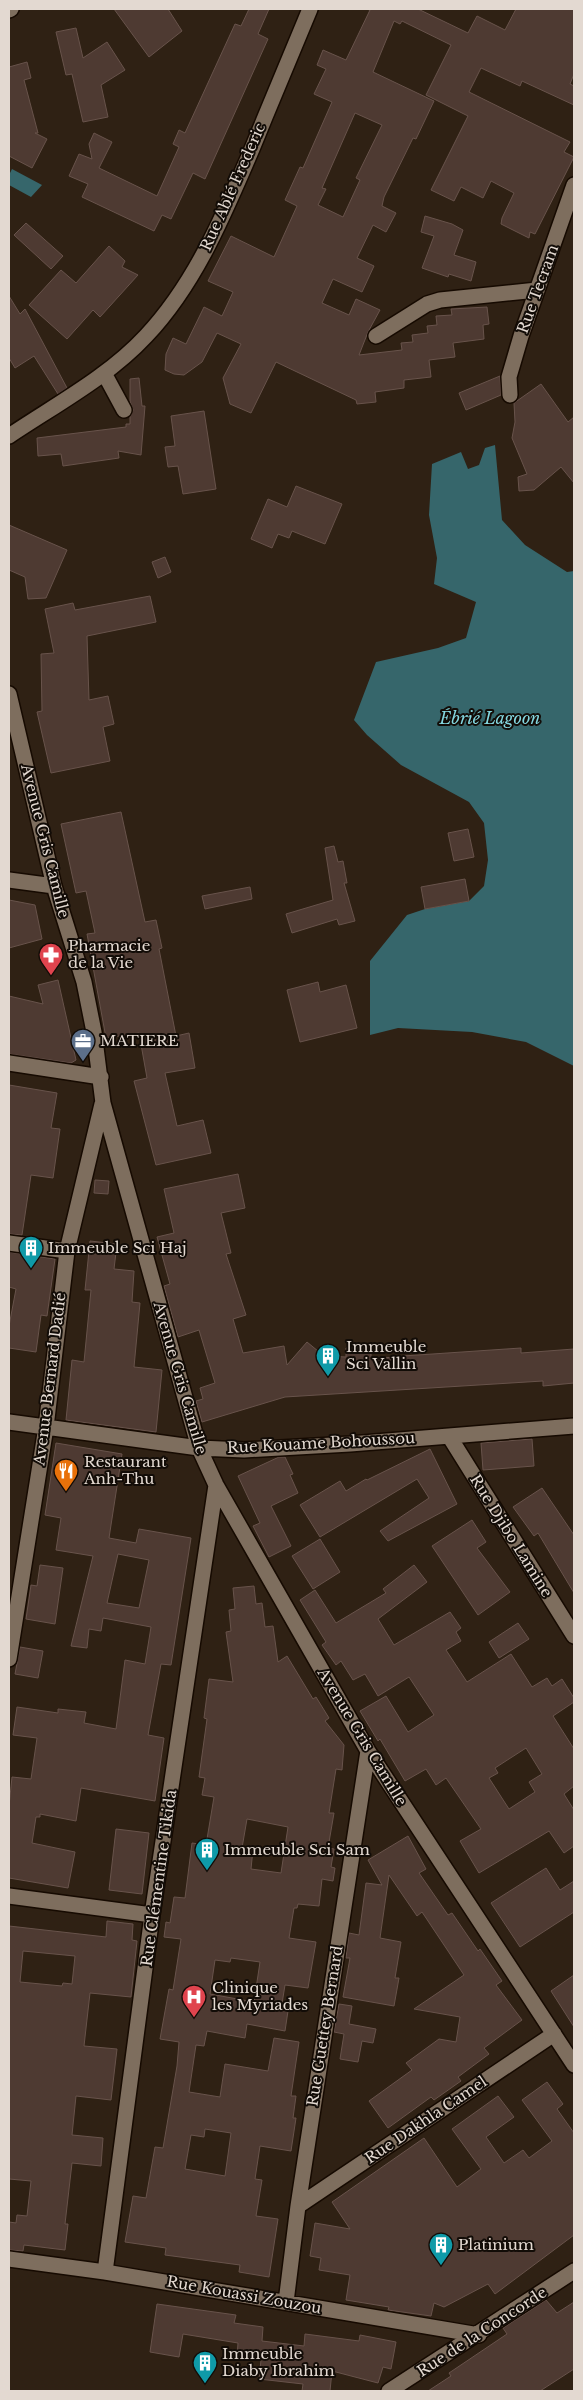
<svg xmlns="http://www.w3.org/2000/svg" width="583" height="2400" viewBox="0 0 583 2400" font-family="'Libre Baskerville',serif">
  <style>
    .water { fill: #36666b }
    .building { fill: #4e3a32; stroke: #68534b; fill-rule: evenodd }
    .lines { fill: none; stroke-linecap: round; stroke-linejoin: round }
    .minor-casing { stroke: #160a01; stroke-width: 18 }
    .minor { stroke: #7e6e5e; stroke-width: 15 }
    .labels { text-anchor: middle; stroke-width: 4; stroke-linejoin: round; paint-order: stroke }
    .street-label { font-size: 15px; fill: #e3d9d1; stroke: #120c07 }
    .poi-label { font-size: 15px; fill: #e3d9d1; stroke: #120c07; text-anchor: start }
    .water-label { font-size: 16px; font-style: italic; fill: #85d8e1; stroke: #120c07 }
  </style>
  <rect width="100%" height="100%" fill="#2f2114"/>
  <path class="water" d="M12,169L42,185L31,197L9,185V175Z
    M495,445L502,520L525,545L567,572L574,571V1066L526,1042L472,1032L398,1028L370,1035V961L407,915L425,909L469,901L484,886L488,860L484,823L469,802L401,765L367,735L354,720L376,662L438,648L466,638L476,602L434,584L437,558L429,515L432,464L461,452L468,469L479,465L485,448Z"/>
  <path class="building" d="M114,9H168L182,31L149,57Z
    M249,9H269L258,34L268,39L205,179L193,173L171,219L162,215L154,231L82,197L88,184L69,176L79,154L92,159L89,144L94,133L112,142L99,168L157,196L179,147L173,144L179,130L185,133L235,24L241,26Z
    M366,9H418L468,33L477,16L505,30L516,9H574V74L570,84L574,86V105L522,81L520,86L481,68L469,92L570,142L564,152L574,157L535,234L530,232L529,238L501,224L502,218L514,193L491,181L483,198L461,187L454,201L431,190L468,116L426,95L451,45L402,21L400,24L394,21L373,72L434,101L416,139L413,138L384,197L382,206L396,213L386,232L373,225L357,258L374,266L362,292L333,279L322,303L349,315L356,299L380,310L368,332L359,355L402,350L401,343L413,342L412,335L428,333L427,326L437,325L436,316L452,315L451,309L487,307L489,324L483,325L484,339L453,343L455,357L429,360L431,377L404,380V388L375,392L376,402L357,404L356,400L276,362L251,413L230,404L223,378L241,344L217,333L202,362L184,375L174,374L165,370L166,354L173,338L186,344L204,307L222,316L233,292L208,281L231,236L274,257L297,206L285,200L300,167L303,168L332,102L314,94L326,69L317,65L323,50L346,60L370,10ZM355,113L382,125L356,178L360,180L343,217L318,205L326,189L322,188Z
    M76,28L83,58L107,42L125,70L101,85L108,117L83,122L72,74L66,75L56,32Z
    M27,62L31,78L24,80L38,133H35L47,139L32,168L9,156V67Z
    M425,216L452,224L463,230L454,255L476,262L471,281L449,274L448,277L422,268L434,236L421,232Z
    M26,223L63,256L51,269L14,235Z
    M109,246L125,261L122,267L138,275L100,317L93,310L67,339L29,305L61,270L76,283Z
    M9,296L20,314L25,309L67,388L58,394L34,356L15,368L9,358Z
    M500,376L501,395L466,410L459,393Z
    M139,378L142,406H145L141,455L118,451L119,458L63,466L61,454L38,456L37,438L126,427V424H130V417L133,410L130,401V379Z
    M541,384L568,422L574,417V483L561,467L534,490L519,491L518,477L527,474L512,438L515,422L514,403Z
    M204,411L216,489L183,494L178,466L168,467L165,447L175,446L171,416Z
    M296,486L342,504L325,544L292,531L289,538L278,534L272,548L251,539L268,499L287,507Z
    M9,525L67,550L46,598L28,599L25,577L9,570Z
    M165,557L171,572L158,578L152,562Z
    M150,596L156,622L87,636L89,700L108,696L114,724L103,727L110,761L51,773L37,712L42,711L41,654L54,653L45,609L73,603L75,610Z
    M121,812L145,922L156,920L162,948L159,949L176,1036L189,1033L195,1068L165,1073L177,1126L203,1120L211,1153L156,1165L134,1081L147,1078L139,1033L106,1038L87,934L95,933L86,891L76,893L61,824Z
    M468,829L474,857L454,861L448,833Z
    M334,846L338,862L343,861L347,883H344L355,921L339,925L337,919L292,933L286,914L333,900L325,848Z
    M465,879L469,901L425,909L421,887Z
    M250,887L252,899L205,909L202,896Z
    M9,900L35,905L42,939L9,948Z
    M58,980L76,1060L71,1063L9,1054V996L43,1004L38,985Z
    M318,982L320,992L346,985L357,1028L300,1042L287,990Z
    M9,1085L57,1093L51,1128L60,1129L53,1178L31,1175L22,1235L9,1234Z
    M238,1174L245,1208L221,1213L231,1253L226,1254L246,1315L233,1319L243,1353L284,1346L287,1365L307,1342L324,1356L346,1357V1348L371,1347V1357L404,1358L403,1356L521,1348V1353L574,1349V1383L543,1386V1381L285,1397L202,1422L196,1401L203,1399L200,1388L215,1383L199,1330L178,1337L164,1286L170,1284L157,1237L174,1233L164,1189Z
    M95,1180L109,1181L108,1194L94,1193Z
    M90,1241L117,1244L114,1269L134,1271L132,1302L140,1303L134,1367L162,1370L156,1432L66,1420L72,1360L84,1362L91,1290H85Z
    M9,1252L55,1259L47,1316L41,1315L36,1352L9,1348V1326L16,1289L9,1287Z
    M532,1439L534,1466L483,1470L481,1443Z
    M56,1443L122,1454L109,1538L136,1543L139,1529L191,1538L171,1665L161,1664L148,1735L164,1738L155,1801L81,1788L76,1821L40,1814V1817H36L32,1843L75,1852L68,1888L9,1878V1806L12,1777L31,1779L37,1738L13,1735L17,1707L58,1713V1709L86,1712L84,1723L116,1729L125,1660L145,1664L151,1627L103,1618L101,1631L89,1629L87,1648L71,1646L93,1556L56,1550L61,1518L45,1515ZM118,1554L149,1560L139,1608L107,1603Z
    M430,1449L457,1504L388,1541L380,1531L429,1498L417,1479L320,1537L300,1505L340,1481L346,1491L366,1479L367,1480Z
    M279,1457H285L293,1474L290,1475L298,1493L271,1506L291,1546L269,1557L253,1526L260,1523L238,1476Z
    M542,1488L574,1535V1593L538,1533L534,1536L513,1507Z
    M472,1520L486,1542L477,1548L510,1592L478,1615L432,1546Z
    M320,1539L340,1572L313,1589L292,1556Z
    M40,1565L63,1568L55,1624L26,1619L31,1585L37,1586Z
    M414,1565L427,1582L378,1619L394,1645L450,1612L461,1628L456,1632L461,1641L446,1650L467,1682L511,1654L532,1687L547,1678L552,1686L562,1679L574,1698V1702L553,1716L574,1749V1786L564,1794L574,1810V1846L564,1853L549,1831L479,1873L460,1841L481,1829L446,1778L436,1785L426,1769L405,1781L380,1739L378,1741L360,1711L386,1696L408,1732L434,1715L409,1677L378,1696L365,1674L353,1680L341,1661L336,1665L322,1645L326,1642L300,1600L315,1590L336,1623L386,1593L383,1589ZM526,1748L542,1774L529,1782L535,1792L509,1809L489,1778L498,1773L495,1768Z
    M254,1586L256,1604L262,1603L265,1627L273,1626L278,1662L287,1656L313,1699L316,1697L329,1718L325,1721L344,1745L342,1770L336,1769L329,1813H334L328,1848L334,1849L331,1867L335,1868L333,1881L322,1879L319,1906L298,1904L297,1908H294L289,1938L316,1942L308,1988L285,1985L281,2010L288,2011L285,2031L247,2024L245,2038L207,2031L204,2046L196,2045L189,2092L220,2097L225,2064L268,2071L274,2038L299,2042L291,2096H296L293,2118H296L291,2151L260,2146L255,2179L262,2180L256,2216L278,2219L269,2277L239,2272L240,2265L165,2255L166,2248L125,2242L133,2196L146,2198L155,2147L163,2148L177,2066L179,2042L160,2039L169,1989L173,1990L181,1939L164,1937L166,1922L170,1923L174,1897L185,1898L192,1843L206,1845L214,1797L202,1795L205,1778L199,1777L207,1719L204,1718L209,1679L233,1682L226,1632L231,1631L229,1610L235,1609L233,1588ZM247,1819L288,1827L281,1873L251,1869L253,1849L242,1848ZM231,1958L260,1962L254,2002L210,1994L215,1960L230,1962ZM205,2129L231,2133L225,2176L185,2169L191,2135L204,2137Z
    M518,1623L529,1639L499,1658L489,1642Z
    M20,1647L43,1651L38,1678L15,1674Z
    M116,1829L149,1833L142,1894L109,1890Z
    M408,1836L426,1869L419,1873L448,1915L452,1913L478,1951L480,1949L502,1981L496,1985L522,2020L484,2048L489,2054L458,2077L461,2081L434,2100L431,2097L388,2128L369,2101L412,2070L406,2063L439,2039L456,2042L460,2017L414,2009L464,1975L422,1912L417,1916L389,1875L380,1938L401,1942L395,1978H399L394,2006L343,1997L350,1958H346L349,1933L359,1935L366,1883L382,1885L368,1860Z
    M546,1868L560,1890L574,1881V1912L520,1947L491,1903Z
    M107,1921L133,1924L132,1940L137,1941L131,1997L90,1993L84,2046L117,2049L111,2100L76,2096L72,2135L103,2138L101,2166L72,2163L65,2224H68L65,2250L24,2245L23,2251L9,2250V2222L16,2223L17,2215L27,2216L31,2181L9,2179V1926L106,1937ZM23,1951L75,1956L72,1984L63,1983L62,1986L20,1982Z
    M574,1975V2027L551,1991Z
    M339,2004L352,2006L349,2024L376,2029L373,2043L362,2041L358,2062L340,2059L344,2034L334,2032Z
    M547,2082L563,2104L557,2109L574,2133V2235L495,2294L488,2284L444,2307L434,2303L431,2316L388,2310L389,2307L346,2300L350,2275L319,2270L321,2258L310,2256L315,2223L350,2229L332,2202L424,2138L457,2187L481,2169L452,2129L498,2096L514,2117L486,2137L504,2163L523,2150L529,2158L552,2141L522,2100Z
    M546,2300L557,2313L574,2302V2369L540,2391H428L451,2376L449,2373L507,2334L503,2328Z
    M157,2304L236,2315L234,2323L263,2327L262,2341L304,2346L305,2334L359,2341L360,2335L396,2342L391,2369L383,2367L378,2383L332,2371L330,2391H302L303,2384L259,2379L261,2360L237,2357L238,2343L183,2334L179,2357L150,2352Z"/>
  <g class="lines">
    <defs>
      <path id="minor" d="M9,10L11,9
        M376,336L427,304L440,300L537,290
        M104,373L124,410
        M510,395L509,377L521,336L574,185
        M9,436C55,405 108,377 146,336C196,283 224,214 252,149C271,102 291,55 310,9
        M9,694L54,886L84,982L94,1032L103,1103L199,1448L216,1485L368,1751L574,2065
        M9,880L54,886
        M9,1063L101,1077
        M9,1243L67,1251
        M9,1422L199,1448L244,1450L350,1444L574,1426
        M449,1436L574,1636
        M9,1659L46,1427L67,1251L102,1104
        M9,1896L152,1915
        M298,2206L554,2034
        M9,2259L105,2272L479,2335
        M105,2272L152,1915L216,1485
        M286,2302L298,2206L368,1751
        M389,2391L574,2271"/>
    </defs>
    <use href="#minor" class="minor-casing"/>
    <use href="#minor" class="minor"/>
  </g>
  <defs>
    <symbol id="pharmacy-pin" viewBox="-11 -11 22 30"><path d="M0 17L-7.5 6A9.5 9.5 0 1 1 7.5 6Z" fill="#e0444e" stroke="#120c07"/><path d="M-2-6h4v4h4v4h-4v4h-4v-4h-4v-4h4Z" fill="#fff"/></symbol>
    <symbol id="office-pin" viewBox="-11 -11 22 30"><path d="M0 17L-7.5 6A9.5 9.5 0 1 1 7.5 6Z" fill="#5c6f8a" stroke="#120c07"/><path d="M-6-3h4V-5.5h4V-3h4V5H-6ZM-1-4.5V-3h2v-1.5ZM-6 0V1H6V0Z" fill="#fff"/></symbol>
    <symbol id="building-pin" viewBox="-11 -11 22 30"><path d="M0 17L-7.5 6A9.5 9.5 0 1 1 7.5 6Z" fill="#0f9aa8" stroke="#120c07"/><path d="M-4-6H4V6H1V3H-1V6H-4ZM-2.5-4.3h1.7v1.8h-1.7ZM.8-4.3h1.7v1.8H.8ZM-2.5-1h1.7V.8h-1.7ZM.8-1h1.7V.8H.8Z" fill="#fff"/></symbol>
    <symbol id="restaurant-pin" viewBox="-11 -11 22 30"><path d="M0 17L-7.5 6A9.5 9.5 0 1 1 7.5 6Z" fill="#e8710a" stroke="#120c07"/><path d="M-5-6h1v4h1v-4h1v4h1v-4h1v5L-1.5 .5V6h-2V.5L-5-1ZM5-6V6H3V1.5H1.5Q1.5-4 5-6Z" fill="#fff"/></symbol>
    <symbol id="hospital-pin" viewBox="-11 -11 22 30"><path d="M0 17L-7.5 6A9.5 9.5 0 1 1 7.5 6Z" fill="#e0444e" stroke="#120c07"/><path d="M-5-5h3v3.5h4V-5h3V5h-3V1.5h-4V5h-3Z" fill="#fff"/></symbol>
  </defs>
  <g fill-rule="evenodd">
    <use href="#pharmacy-pin" x="37" y="941" width="28" height="38"/>
    <use href="#office-pin" x="69" y="1027" width="28" height="38"/>
    <use href="#building-pin" x="17" y="1234" width="28" height="38"/>
    <use href="#building-pin" x="314" y="1342" width="28" height="38"/>
    <use href="#restaurant-pin" x="52" y="1457" width="28" height="38"/>
    <use href="#building-pin" x="193" y="1836" width="28" height="38"/>
    <use href="#hospital-pin" x="180" y="1983" width="28" height="38"/>
    <use href="#building-pin" x="427" y="2231" width="28" height="38"/>
    <use href="#building-pin" x="191" y="2349" width="28" height="38"/>
  </g>
  <g class="labels">
    <g class="street-label">
      <text transform="translate(233 187) rotate(-66)" y="5">Rue Ablé Frederic</text>
      <text transform="translate(538 289) rotate(-70)" y="5">Rue Tecram</text>
      <text transform="translate(45 841) rotate(76)" y="5">Avenue Gris Camille</text>
      <text transform="translate(180 1378) rotate(74)" y="5">Avenue Gris Camille</text>
      <text transform="translate(50 1379) rotate(-83)" y="5">Avenue Bernard Dadié</text>
      <text transform="translate(321 1443) rotate(-3)" y="5">Rue Kouame Bohoussou</text>
      <text transform="translate(511 1536) rotate(58)" y="5">Rue Djibo Lamine</text>
      <text transform="translate(362 1737) rotate(59)" y="5">Avenue Gris Camille</text>
      <text transform="translate(159 1878) rotate(-82)" y="5">Rue Clémentine Tikida</text>
      <text transform="translate(325 2026) rotate(-81)" y="5">Rue Guettey Bernard</text>
      <text transform="translate(426 2120) rotate(-34)" y="5">Rue Dakhla Camel</text>
      <text transform="translate(244 2295) rotate(10)" y="5">Rue Kouassi Zouzou</text>
      <text transform="translate(482 2332) rotate(-33)" y="5">Rue de la Concorde</text>
    </g>
    <g class="poi-label">
      <text x="68" y="951">Pharmacie<tspan x="68" dy="17">de la Vie</tspan></text>
      <text x="100" y="1046">MATIERE</text>
      <text x="48" y="1253">Immeuble Sci Haj</text>
      <text x="346" y="1352">Immeuble<tspan x="346" dy="17">Sci Vallin</tspan></text>
      <text x="84" y="1467">Restaurant<tspan x="84" dy="17">Anh-Thu</tspan></text>
      <text x="224" y="1855">Immeuble Sci Sam</text>
      <text x="212" y="1993">Clinique<tspan x="212" dy="17">les Myriades</tspan></text>
      <text x="458" y="2250">Platinium</text>
      <text x="222" y="2359">Immeuble<tspan x="222" dy="17">Diaby Ibrahim</tspan></text>
    </g>
    <g class="water-label">
      <text x="490" y="724">Ébrié Lagoon</text>
    </g>
  </g>
  <rect width="583" height="2400" fill="none" stroke="#e3d9d1" stroke-width="20"/>
</svg>
